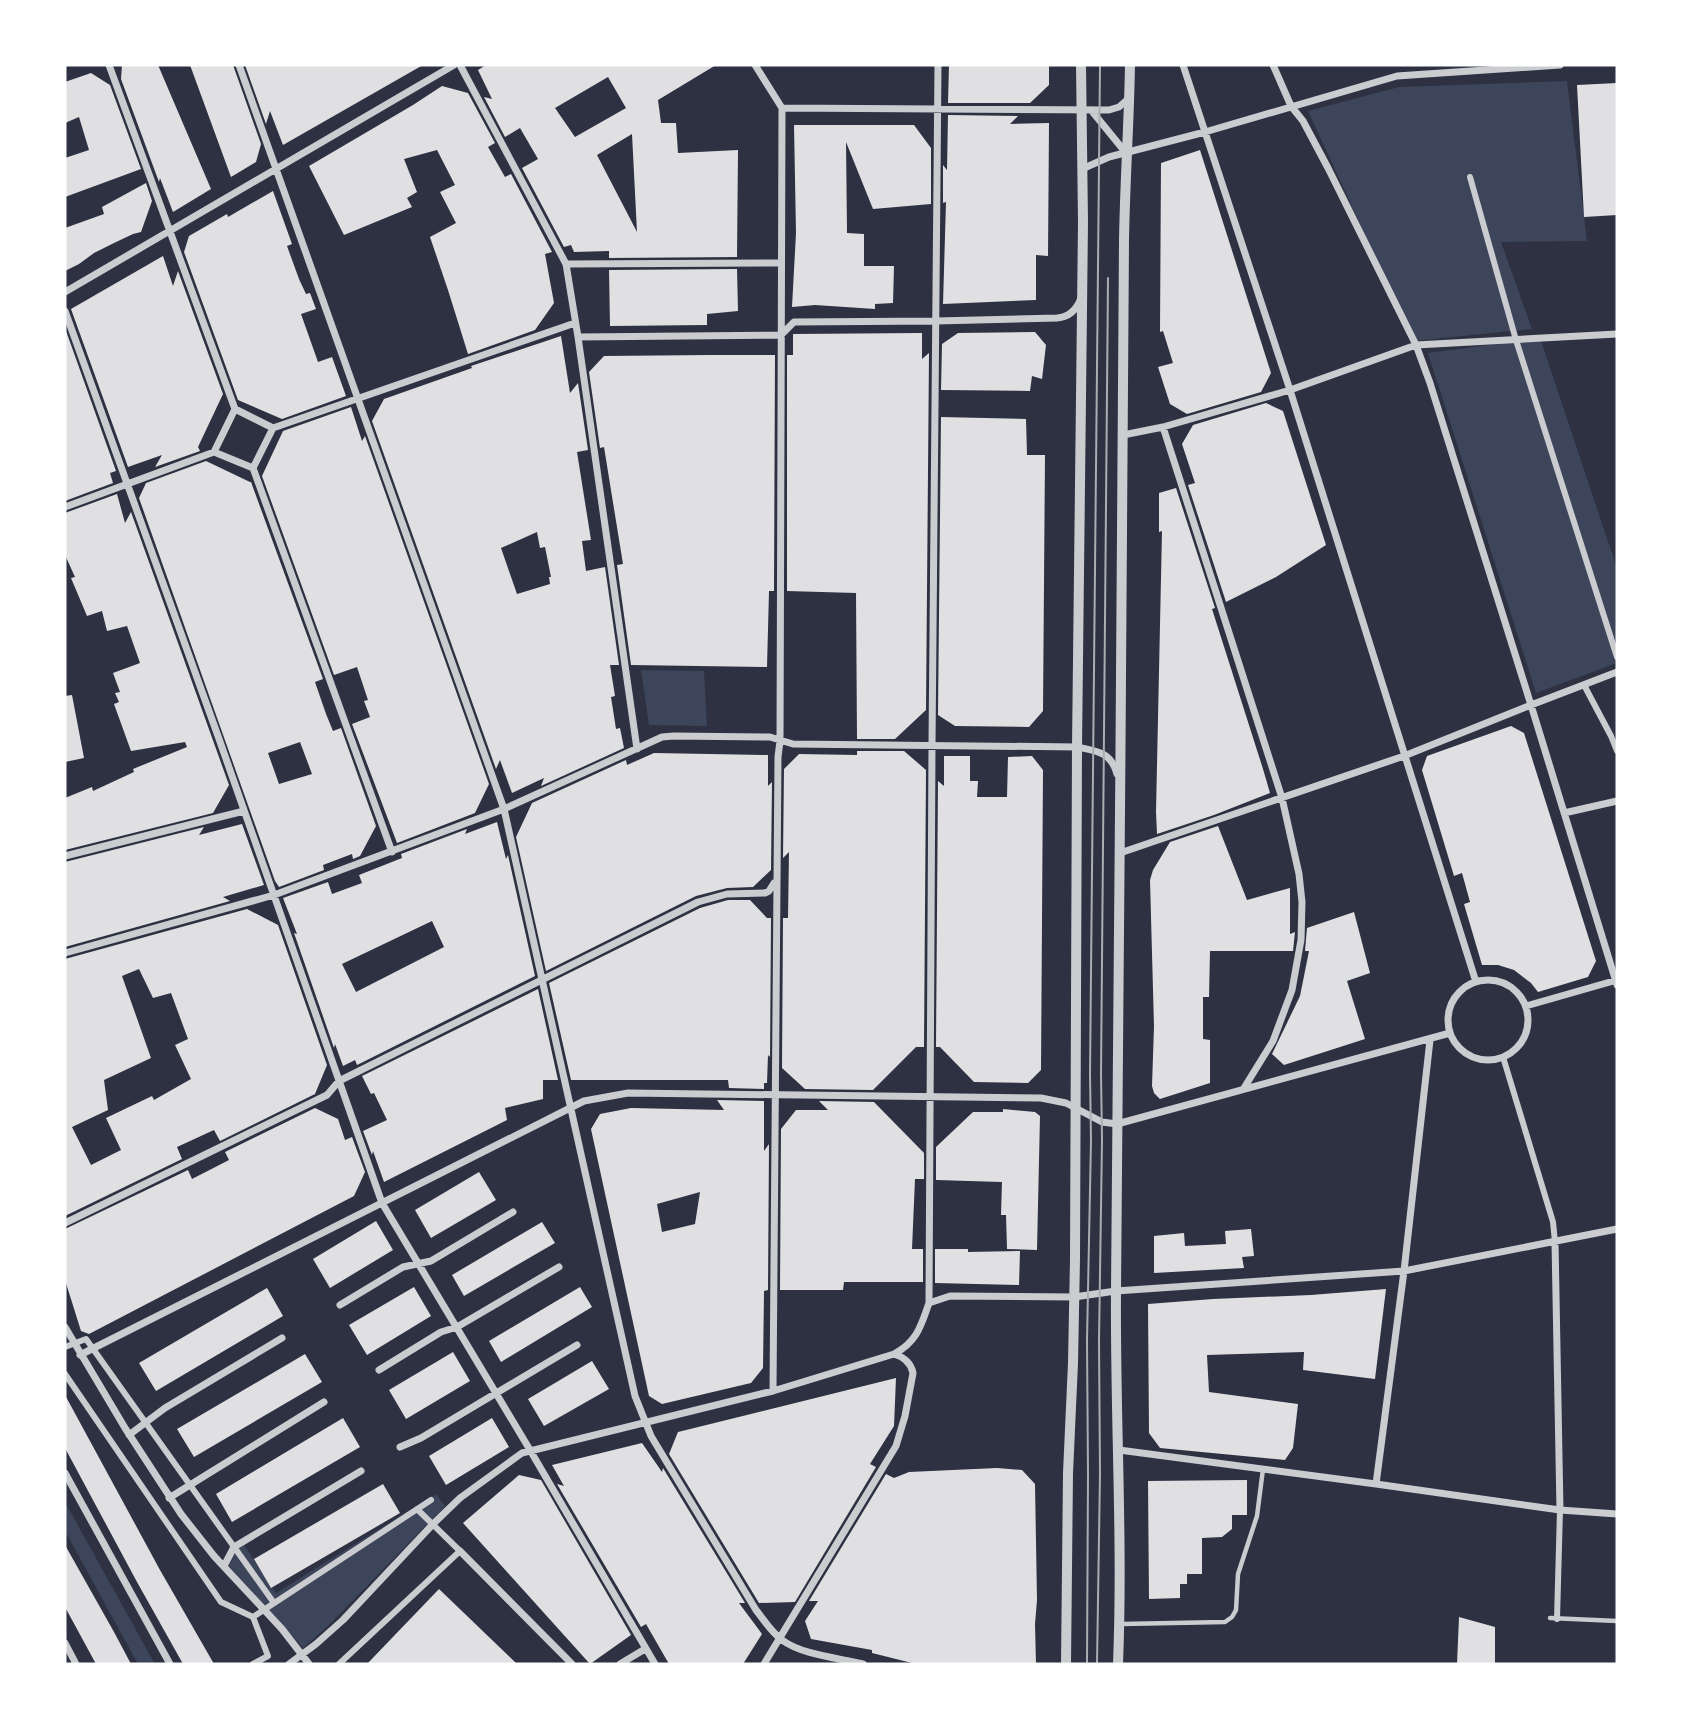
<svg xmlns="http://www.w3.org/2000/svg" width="1682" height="1729" viewBox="0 0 1682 1729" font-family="'Varela Round',sans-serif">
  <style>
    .green { fill: #3c4559 }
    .building { fill: #e0e0e3; fill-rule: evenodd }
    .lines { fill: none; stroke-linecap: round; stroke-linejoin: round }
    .service { stroke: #caccd0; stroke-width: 4.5 }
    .pedestrian { stroke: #caccd0; stroke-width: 6 }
    .minor { stroke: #caccd0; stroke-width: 7 }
    .tertiary { stroke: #caccd0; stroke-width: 10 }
    .tram { stroke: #abadb3; stroke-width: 2 }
  </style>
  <rect width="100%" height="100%" fill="#2d3142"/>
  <path class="green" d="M1567,81L1587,241L1501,242L1532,329L1414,341L1308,111L1399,87Z
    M1540,338L1617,568V663L1536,693L1428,353Z
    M641,670L704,671L707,726L649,725Z
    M436,1494L445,1506L328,1626L303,1648L229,1566L237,1550L244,1545L276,1593Z
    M65,1502L155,1664H138L65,1531Z"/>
  <path class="building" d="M122,65H158L211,189L173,212L160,178L159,182L121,79Z
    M190,65H233L261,144L256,162L231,177Z
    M245,65H423L283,145L270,111L266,124Z
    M486,65H716L658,100L661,123H676L678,153L738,150L737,257L609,258V251L574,252L571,245L564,247L522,168L538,159L520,128L505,137L484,97L492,99L478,70ZM608,77L626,108L575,137L555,108ZM632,134L637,232L597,155Z
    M949,65H1049V85L1030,103H948Z
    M91,73L110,85L141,169L65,197V158L89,150L79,117L65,123V82Z
    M1617,83V215L1584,217L1577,85Z
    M442,86L468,93L495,143L488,147L505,177L511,174L552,252L545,254L554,303L535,330L468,354L448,290L430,237L456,223L440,192L455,185L437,150L404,159L417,192L407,198L412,207L344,235L309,166L413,105Z
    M948,115L1018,116L1010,124L1049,123L1048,256L1036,255V300L943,304L946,202L943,203V165L947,170Z
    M794,125H914L931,148V204L873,209L846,142L847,233L864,234V266H894L893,303L875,304V309L815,305L792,307L796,233Z
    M1200,150L1271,373L1261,392L1187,414L1170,404L1158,367L1173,363L1163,331L1160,332L1161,163Z
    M146,183L152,201L141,232L133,234L114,243L94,253L79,264L65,271V228L104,214L102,207Z
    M273,191L292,244L287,246L299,279L306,294L310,293L316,309L301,314L318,362L332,357L346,396L282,419L238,400L184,252L189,236L227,214L228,217Z
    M163,256L173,286L178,271L223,394L198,447L200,451L155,467L162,455L128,467L71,309Z
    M737,269L738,311L707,314V325L610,326L609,270Z
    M65,328L116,471L110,473L113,483L65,501Z
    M1035,332L1046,345L1042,379L1032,376L1030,391L941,390L942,344L958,333Z
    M922,333V359L929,353L926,710L895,739H857L856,593L787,591V355H793V334Z
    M561,336L570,393L578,383L588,450L577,452L591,540L582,541L586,571L605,567L619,665H610L615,696L611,697L616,729L620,728L624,748L541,786L544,778L512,793L500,760L496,769L372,421L384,399L472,368L471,366ZM537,532L540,548L545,547L551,577H549L550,584L517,594L501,548Z
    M710,355H775L774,591H769L767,667L631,665L617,565L623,564L604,447L600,448L589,372L604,356Z
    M1266,403L1283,411L1326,545L1276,577L1226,602L1188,485L1195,483L1182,444L1193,425Z
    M351,407L362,441L365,436L489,784L475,813L397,843L352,724L370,717L364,701L368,700L357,667L334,675L262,476L283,431Z
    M941,417L1026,419L1027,455H1045L1043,711L1029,727L955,726L938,715Z
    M206,461L250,482H251L323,679L315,682L326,714L333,731L341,728L376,826L360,856L353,859L352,854L323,865L324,870L279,887L275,881L139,498L146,483ZM300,742L312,774L279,784L268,753Z
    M1176,488L1215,608L1212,609L1263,769L1270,793L1214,815L1157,834L1156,812L1162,531L1159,532V493Z
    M117,494L125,523L131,512L229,785L213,813L65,850V798L92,787L93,791L134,772L133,769L187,747L185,742L131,751L114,704L119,702L115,693L120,692L113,673L140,663L127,626L107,631L102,611L87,616L71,578L75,577L65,555V513Z
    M72,695L84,758L65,762V696Z
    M1511,726L1524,733L1596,961L1588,977L1538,992L1531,983L1514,970L1498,965H1482L1464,904L1470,902L1462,873L1454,876L1422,770L1427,756Z
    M857,751H904L926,770L924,1047H916L873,1090L805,1089L782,1068L783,918H788L789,852L783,858L784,769L799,754L857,755Z
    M654,753L768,755V786L772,782L771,870L753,887L727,888L696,896L546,971L516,837L532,803L626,760L627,765Z
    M944,756H970V781H978L977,797H1007L1008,757L1032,756L1043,770L1041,1070L1028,1083L974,1082L940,1047H936L938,781L944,786Z
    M497,822L506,859L508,855L535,976L357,1065L355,1060L343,1066L335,1044L334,1048L294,933L297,934L283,898L328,882L332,894L362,883L359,875L402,858L401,854L467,829L465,834ZM432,921L444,947L356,992L342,964Z
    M242,824L264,885L223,897L230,901L65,947V862L204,827L199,835Z
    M1218,826L1247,900L1290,888V934L1295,932L1293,951H1210L1209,997H1203V1039L1210,1040V1083L1160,1099L1154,1093L1152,1086L1154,1026L1150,880L1153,870L1170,842Z
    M728,900H750L767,918H771L770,1057L768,1055L767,1083H764V1089L729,1088L728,1080H571L549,983L700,908Z
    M247,909L278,925L327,1065L315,1094L220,1141L214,1130L177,1147L182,1159L65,1216V959ZM139,969L153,998L171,993L188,1039L175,1045L191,1079L154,1100L152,1096L106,1118L121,1150L91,1165L72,1127L108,1110L104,1080L151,1058L122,976Z
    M1354,912L1370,973L1347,981L1365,1039L1284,1065L1272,1054L1300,996L1309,951H1305L1307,928Z
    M538,989L558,1080H543V1099L505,1108L507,1120L384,1182L373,1151L372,1155L363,1131L387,1120L374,1093L371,1094L362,1076Z
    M717,1100L764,1101V1151L769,1144L768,1290L764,1291L763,1368L751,1383L662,1404L649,1396L591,1129L600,1114L631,1108L724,1110ZM700,1192L695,1224L662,1232L657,1204Z
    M819,1101L874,1102L924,1153V1179H915L912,1249H923V1282H844L843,1290H780L781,1129L796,1110H828Z
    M315,1108L338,1119L345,1140L352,1137L365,1172L354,1196L89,1334L81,1331L65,1280V1229L188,1170L192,1179L229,1160L225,1152Z
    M1003,1109L1035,1112L1040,1116L1037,1250L1007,1249L1006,1215H1001L1002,1182L936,1180V1147L973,1112H1003Z
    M479,1172L496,1200L431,1238L415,1210Z
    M376,1221L393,1250L330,1288L313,1259Z
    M542,1222L555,1243L464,1296L452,1275Z
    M1251,1229L1254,1256L1242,1257L1244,1268L1154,1273V1236L1184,1233L1185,1246L1226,1244L1225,1231Z
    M935,1249H968V1252L1020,1251L1019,1285L935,1283Z
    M414,1287L431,1316L367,1355L349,1325Z
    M580,1287L592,1307L501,1362L489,1341Z
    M267,1288L283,1316L156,1391L139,1363Z
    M1386,1289L1375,1379L1303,1370L1304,1352L1207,1355L1209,1392L1298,1404L1293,1448L1285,1460L1160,1448L1149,1433L1148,1304L1213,1299L1311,1295Z
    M453,1352L470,1381L406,1419L389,1390Z
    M305,1354L322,1382L194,1457L177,1429Z
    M592,1361L609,1389L544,1426L528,1399Z
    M896,1378L894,1426L870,1464L876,1467L795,1602L759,1603L669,1454L678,1432Z
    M65,1395L160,1570L214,1664H183L137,1582L65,1448Z
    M343,1418L360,1447L232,1522L216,1494Z
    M492,1418L509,1447L446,1485L429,1456Z
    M642,1443L662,1472L663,1468L745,1603H739L762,1634L743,1664H669L646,1624L641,1627L557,1484L564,1486L552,1465Z
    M997,1468L1022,1470L1035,1484L1037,1600L1035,1624L1036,1664H916L872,1653V1650L811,1639L805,1621L818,1601H809L886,1474L894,1478L909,1472Z
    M519,1475L541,1480L631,1635L590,1664L463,1523Z
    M1247,1480V1515H1232V1529L1222,1537L1202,1538V1574H1187V1584H1180V1598L1149,1599L1148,1481Z
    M383,1484L400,1513L271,1588L254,1559Z
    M65,1545L114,1632L131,1664H96L65,1607Z
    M439,1589L517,1664H367Z
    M1459,1617L1495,1627V1664H1457Z"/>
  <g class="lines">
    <path class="service" d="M1550,1618L1617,1621
      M1121,1624L1225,1622L1232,1617L1236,1610L1238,1574L1257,1516L1263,1469"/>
    <path class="pedestrian" d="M1470,177L1516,340L1617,657
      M1584,685L1611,736L1617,751
      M1503,1057L1553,1222L1555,1242
      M65,1347L86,1339L274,1603
      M65,1374L221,1602L253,1617
      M1557,1619L1560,1510
      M253,1664L268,1656L253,1617L431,1500
      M339,1664L460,1551L417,1509"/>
    <path class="minor" d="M109,65L235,409
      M239,65L504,809L635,1396L651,1436L756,1610C764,1620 771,1632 782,1640C802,1655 839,1658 863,1664
      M460,65L566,264L578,337L637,749
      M755,65L782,108L780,741L778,757L773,1391
      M1183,65L1290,390L1476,982
      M1273,65L1291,106L1303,121L1328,168L1416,345L1430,383L1531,705L1617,985
      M782,108L1109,110L1119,107L1128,99
      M1091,110L1126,153
      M1082,169L1109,157L1205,132L1397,76L1560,65
      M566,264L781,263
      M65,292L454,65
      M65,311L218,736L382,1203L530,1450L655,1664
      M578,337L781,335L794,322L936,321L1057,318C1069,317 1077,309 1081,298
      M235,409L273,428
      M1163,427L1282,798L1299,874L1302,902L1301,940L1292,990L1273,1041L1244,1088
      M273,428L575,323
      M1123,435L1163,427L1290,390L1416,345L1617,334
      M214,452L235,409
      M214,452L253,468
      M253,468L392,852
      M253,468L273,428
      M65,507L214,452
      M1564,813L1617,801
      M1120,853L1404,756L1531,705L1617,672
      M65,856L244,811
      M65,953L274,895L504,809L662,737L674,736L770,737L793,744L1077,747C1097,751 1111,752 1117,774
      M1448 1020a40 40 0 1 1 80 0a40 40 0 1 1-80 0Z
      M1526,1006L1617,980
      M65,1223L327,1095L339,1081L698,902L727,894L765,893L769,891L774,883
      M1555,1242L1560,1510
      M929,1303L950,1296L1074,1297L1116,1291L1404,1271L1617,1229
      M340,1305L403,1267L431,1261L513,1212
      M65,1327L125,1428L181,1514L214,1556L282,1629L309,1664
      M80,1355L584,1101L628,1093L1041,1098L1066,1103L1102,1122L1117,1124L1450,1033
      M379,1370L441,1332L457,1327L559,1267
      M129,1435L165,1408L282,1338
      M400,1447L421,1438L577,1345
      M1119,1450L1376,1484L1560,1510L1617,1514
      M65,1473L170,1664
      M1376,1484L1404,1271L1430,1040
      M169,1498L324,1402
      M460,1551L572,1664
      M224,1566L234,1547L361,1471
      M65,1643L76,1664
      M289,1664L316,1644L343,1620L433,1524L460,1498L522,1453L773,1391L894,1354C917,1342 921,1326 929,1303L932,745L938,65
      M620,1664L645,1649
      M764,1664L896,1446L905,1416L913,1373C911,1363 904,1357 894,1354"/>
    <path class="tertiary" d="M1066,1664L1068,1473L1073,1363L1075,1259L1077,747L1083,222L1081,65
      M1118,1664C1123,1540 1115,1416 1116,1292C1119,941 1122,591 1124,240C1125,181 1129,123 1130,65"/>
    <path class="tram" d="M1087,1664L1088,1474L1087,1341L1091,1140L1090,1074L1100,65
      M1097,1664L1100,1474L1099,1341L1102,1140L1101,1074L1108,278"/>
  </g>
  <rect width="1682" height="1729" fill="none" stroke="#ffffff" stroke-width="133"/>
</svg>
